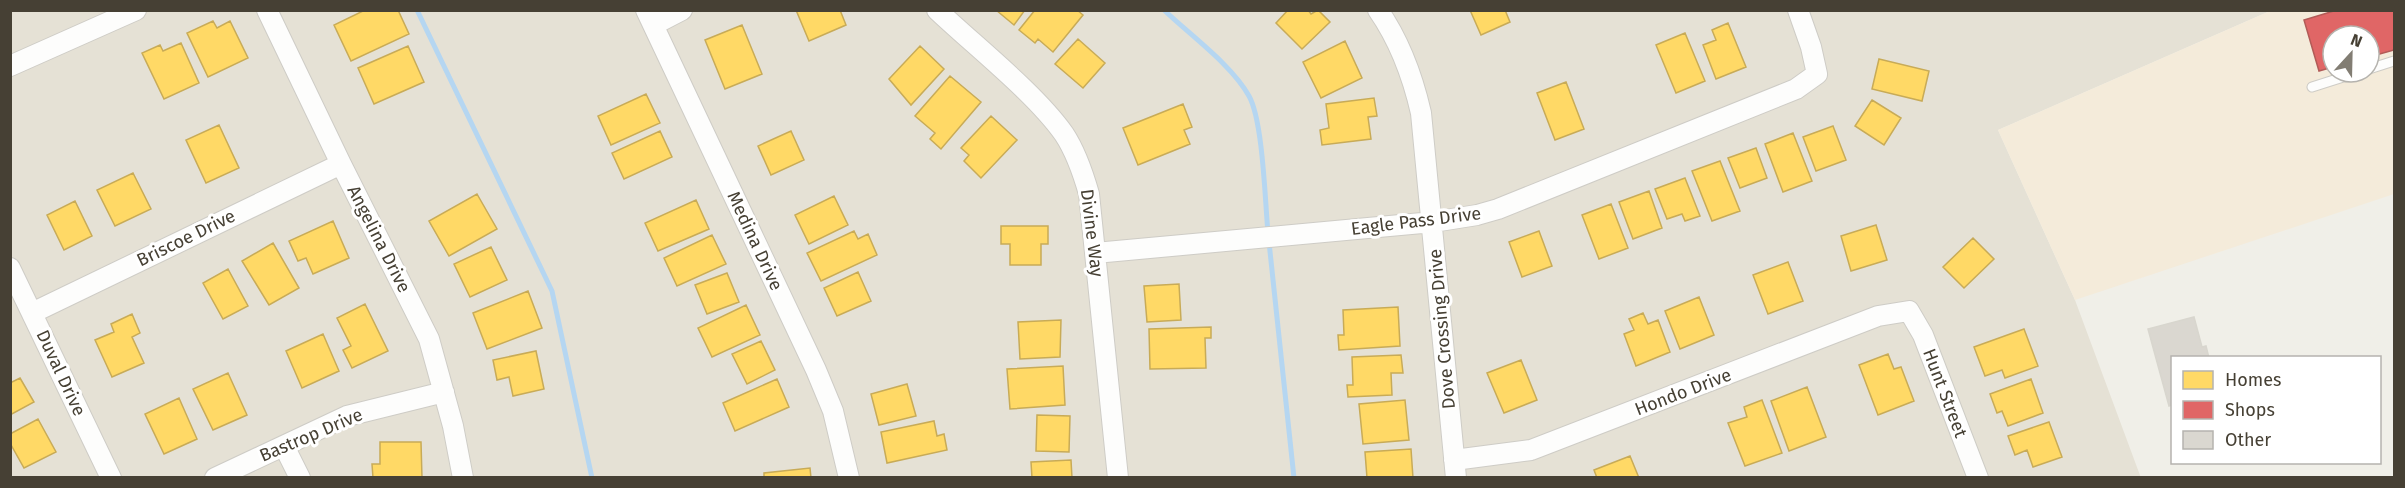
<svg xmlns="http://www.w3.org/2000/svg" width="2405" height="488" viewBox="0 0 2405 488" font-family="'Fira Sans',sans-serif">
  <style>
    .residential { fill: #e5e1d5 }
    .commercial { fill: #f4ebda; fill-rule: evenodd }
    .homes { fill: #ffd966; stroke: #c8ab57; stroke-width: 1.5 }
    .shops { fill: #e06666; stroke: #b25b57; stroke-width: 1.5 }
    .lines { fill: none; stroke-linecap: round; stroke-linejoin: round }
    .stream { stroke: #b5d6f1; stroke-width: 5 }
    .building { fill: #dad7d0; stroke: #d8d6ce; stroke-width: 1.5 }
    .lane-casing { stroke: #ceccc6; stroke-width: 11 }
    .street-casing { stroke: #ceccc6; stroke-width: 22 }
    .lane { stroke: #fdfdfc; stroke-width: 9 }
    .street { stroke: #fdfdfc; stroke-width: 20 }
    .labels { text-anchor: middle; stroke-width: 6; stroke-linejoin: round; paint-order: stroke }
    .street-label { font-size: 18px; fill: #464034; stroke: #fff }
  </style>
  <rect width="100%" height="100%" fill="#f0efe8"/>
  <path class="residential" d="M10,11H2270L1998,130L2075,300L2141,478L11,477Z"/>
  <path class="commercial" d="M2270,11H2394V194L2075,300L1998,130ZM2333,36H2369V72H2333Z"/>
  <path class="homes" d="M365,10H398L409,34L351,61L334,25Z
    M796,10H840L846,25L809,41Z
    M996,10H1025L1014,25Z
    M1035,10H1077L1083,15L1053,52L1038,39L1035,43L1019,30Z
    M1288,10H1308L1311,14L1318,10L1330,22L1302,49L1276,23Z
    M1470,10H1505L1510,22L1481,35Z
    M213,21L217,28L230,21L248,58L208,77L187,33Z
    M1728,23L1746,67L1716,79L1703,45L1716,40L1712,30Z
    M742,25L762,74L725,89L705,40Z
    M1685,33L1705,81L1676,93L1656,45Z
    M1078,39L1105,63L1083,88L1055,64Z
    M1345,41L1362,78L1321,98L1303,62Z
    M181,43L199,83L164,99L142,53L160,45L163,51Z
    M408,46L424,82L374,104L358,68Z
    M920,46L944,69L911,105L889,79Z
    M1879,59L1929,71L1922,101L1872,89Z
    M950,76L981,102L941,149L930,139L935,133L915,116Z
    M1566,82L1584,129L1555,140L1537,93Z
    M646,94L660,123L611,145L598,116Z
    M1374,98L1377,116L1368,117L1371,139L1322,145L1320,130L1329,128L1326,104Z
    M1872,100L1901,118L1884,145L1855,126Z
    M1183,104L1192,127L1184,130L1190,144L1138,165L1123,128Z
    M991,116L1017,140L981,178L964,161L969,155L961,148Z
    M219,125L239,168L206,183L186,140Z
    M1833,126L1846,160L1816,171L1803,137Z
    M660,131L672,157L624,179L612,153Z
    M791,131L804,160L771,175L758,146Z
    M1793,133L1812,181L1783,192L1765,144Z
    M1756,148L1767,178L1740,188L1728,158Z
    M1720,161L1740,211L1712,221L1692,171Z
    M133,173L151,209L115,226L97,190Z
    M1685,178L1700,216L1685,221L1682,214L1667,219L1655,189Z
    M1649,191L1662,228L1633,239L1619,202Z
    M477,194L497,229L449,256L429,221Z
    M834,196L848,225L809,244L795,215Z
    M696,200L709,229L658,251L645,223Z
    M75,201L92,236L64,250L47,215Z
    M1611,204L1628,248L1599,259L1582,215Z
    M333,221L349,258L313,274L306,258L298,261L289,241Z
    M1876,225L1887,260L1851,271L1841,236Z
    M1001,226H1048V244H1041V265H1010V244H1001Z
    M854,231L858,239L868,234L877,255L821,281L807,253Z
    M1539,231L1552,266L1522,277L1509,242Z
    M712,235L726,264L677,286L664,258Z
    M1973,238L1994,259L1964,288L1943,267Z
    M273,243L299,288L269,305L242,261Z
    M491,247L507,280L470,297L454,264Z
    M1788,262L1803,301L1768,314L1753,275Z
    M228,269L248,306L223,319L203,283Z
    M858,272L871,301L837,316L824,288Z
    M727,273L739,302L707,314L695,285Z
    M1179,284L1181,320L1147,322L1144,286Z
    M528,291L542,328L487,349L473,313Z
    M1699,297L1714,335L1680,349L1665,311Z
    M365,304L388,351L352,368L343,350L351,346L337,318Z
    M746,305L760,335L712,357L698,328Z
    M1398,307L1400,346L1339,350L1338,335H1344L1343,310Z
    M1643,313L1648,324L1658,320L1670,352L1636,366L1624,334L1634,330L1629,319Z
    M132,314L140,333L132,337L144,363L112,377L95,340L114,332L111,324Z
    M1061,320L1060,357L1020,359L1018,322Z
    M1211,327V338H1205L1206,368L1150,369L1149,329Z
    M2024,329L2038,366L2005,378L2002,370L1985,376L1974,347Z
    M323,334L339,371L302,388L286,351Z
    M761,341L775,370L747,384L732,354Z
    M536,351L544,389L513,396L509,377L497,380L493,360Z
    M1888,354L1894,369L1901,367L1914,401L1878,415L1859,365Z
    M1401,355L1403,373H1391L1392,395L1348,397L1347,385H1353L1352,357Z
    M1521,360L1537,400L1504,413L1487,373Z
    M1063,366L1065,405L1010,409L1007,369Z
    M228,373L247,415L213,430L193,389Z
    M20,378L34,402L10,415V383Z
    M777,379L789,407L735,431L723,403Z
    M2031,379L2043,413L2008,426L2002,411L1997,413L1990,394Z
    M907,384L916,416L879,425L871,394Z
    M1807,387L1826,437L1789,451L1771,401Z
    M179,398L197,439L164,454L145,414Z
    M1405,400L1409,440L1363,444L1359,404Z
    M1762,400L1782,453L1745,466L1728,423L1747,417L1744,407Z
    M1037,415L1070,416L1069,452L1036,451Z
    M38,419L56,452L24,468L10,443V434Z
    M934,421L937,436L944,434L947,450L887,463L881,432Z
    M2049,422L2062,457L2033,467L2027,450L2015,455L2008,436Z
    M380,442H421L422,478H373L372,464H380Z
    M1411,449L1413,478H1367L1365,452Z
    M1630,456L1639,478H1597L1594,470Z
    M1071,460L1072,478H1032L1031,462Z
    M810,468L811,478H764V473Z"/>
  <path class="shops" d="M2337,10H2394V50L2369,57V36H2333V67L2319,71L2304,20Z"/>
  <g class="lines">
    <path class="stream" d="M417,10L552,291L592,478
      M1164,10C1190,35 1232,65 1249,96C1263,121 1265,201 1268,233
      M1269,242L1294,478"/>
  </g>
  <path class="building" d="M2194,317L2202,347L2206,346L2209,358H2172V405L2169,406L2148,329Z"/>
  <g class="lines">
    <defs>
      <path id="lane" d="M2369,69L2394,61
        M2312,87L2359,72"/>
      <path id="street" d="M267,10L341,164L429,339L453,426L463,478
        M646,10L816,370L833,411L849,478
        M937,10C975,46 1035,93 1064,134C1076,152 1083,173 1089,194L1118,478
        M1378,10C1399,40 1413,78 1421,113L1456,478
        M653,25L682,10
        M10,66L136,10
        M1095,253L1433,222L1477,215L1498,209L1796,89L1817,74L1811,47L1798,10
        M10,268L111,478
        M32,313L341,164
        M284,446L300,478
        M1454,460L1531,450L1878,316L1909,311L1923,335L1978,478
        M215,478L347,416L444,392"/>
    </defs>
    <use href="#lane" class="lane-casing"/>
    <use href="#street" class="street-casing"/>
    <use href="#lane" class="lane"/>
    <use href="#street" class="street"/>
  </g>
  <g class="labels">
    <g class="street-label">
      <text transform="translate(1416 221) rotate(-7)" y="6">Eagle Pass Drive</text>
      <text transform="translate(1092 233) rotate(83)" y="6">Divine Way</text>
      <text transform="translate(186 238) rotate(-26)" y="6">Briscoe Drive</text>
      <text transform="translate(379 239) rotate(63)" y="6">Angelina Drive</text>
      <text transform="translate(755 241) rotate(65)" y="6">Medina Drive</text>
      <text transform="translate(1442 329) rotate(-95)" y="6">Dove Crossing Drive</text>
      <text transform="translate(61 373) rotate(65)" y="6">Duval Drive</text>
      <text transform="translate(1683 392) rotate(-21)" y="6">Hondo Drive</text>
      <text transform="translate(1945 393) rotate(69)" y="6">Hunt Street</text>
      <text transform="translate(311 435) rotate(-23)" y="6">Bastrop Drive</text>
    </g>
  </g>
  <rect width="2405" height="488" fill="none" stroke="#464034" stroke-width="24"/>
  <rect x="2171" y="356" width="210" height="108" fill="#ffffff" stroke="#b5b3ae" stroke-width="1.5"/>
  <rect x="2183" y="371" width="30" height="18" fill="#ffd966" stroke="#b5b3ae" stroke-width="1.5"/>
  <text x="2225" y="386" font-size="18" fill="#464034">Homes</text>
  <rect x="2183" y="401" width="30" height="18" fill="#e06666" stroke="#b5b3ae" stroke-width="1.5"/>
  <text x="2225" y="416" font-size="18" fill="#464034">Shops</text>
  <rect x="2183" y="431" width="30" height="18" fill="#dad7d0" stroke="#b5b3ae" stroke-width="1.5"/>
  <text x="2225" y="446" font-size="18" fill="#464034">Other</text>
  <g transform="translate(2351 54) rotate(22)"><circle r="28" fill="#ffffff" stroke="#b5b3ae" stroke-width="1.5"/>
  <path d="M0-4.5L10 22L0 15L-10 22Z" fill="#827d73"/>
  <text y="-9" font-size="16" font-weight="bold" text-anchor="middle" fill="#464034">N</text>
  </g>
</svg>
